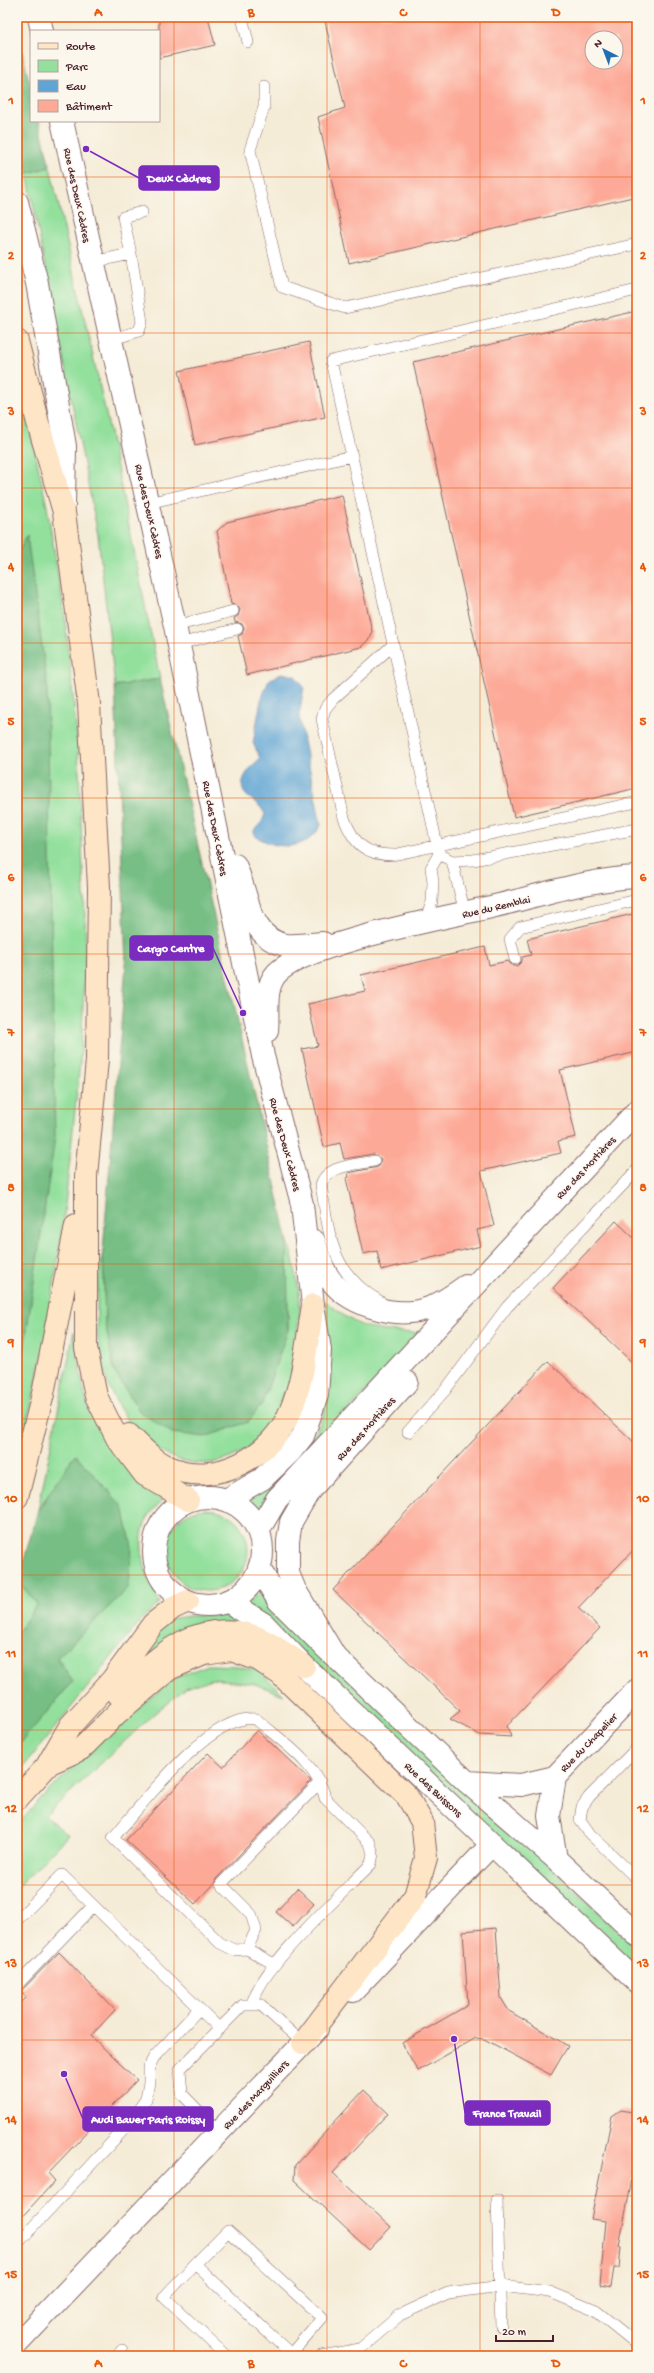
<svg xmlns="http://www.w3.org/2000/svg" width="654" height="2373" viewBox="0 0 654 2373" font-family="'Gochi Hand',sans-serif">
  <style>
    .green { fill: #93e09d; stroke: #6e8064 }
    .forest { fill: #76be84; stroke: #606e58 }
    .water { fill: #5fa4d4; stroke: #546280 }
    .building { fill: #fda997; fill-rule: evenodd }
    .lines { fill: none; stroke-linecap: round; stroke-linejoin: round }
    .service-casing { stroke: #866767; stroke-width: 12 }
    .minor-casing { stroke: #866767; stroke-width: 24 }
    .tertiary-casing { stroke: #866767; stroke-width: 24 }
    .secondary-casing { stroke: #866767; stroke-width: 24 }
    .service { stroke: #fff; stroke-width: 11 }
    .minor { stroke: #fff; stroke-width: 22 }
    .tertiary { stroke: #fff; stroke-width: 22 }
    .secondary { stroke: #fde5c5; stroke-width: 22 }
    .grid { fill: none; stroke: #e8590c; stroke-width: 1; stroke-opacity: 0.55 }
    .labels { text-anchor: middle; stroke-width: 3; stroke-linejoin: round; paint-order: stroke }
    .street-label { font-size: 11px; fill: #4a1f2b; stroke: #fbf7ec }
    .leader { fill: none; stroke: #7b2cbf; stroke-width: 1.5 }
    .callout-dot { fill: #7b2cbf; stroke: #fbf7ec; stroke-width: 1.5 }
    .callout { fill: #7b2cbf; stroke: #7b2cbf; stroke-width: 1.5 }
    .callout-label { font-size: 12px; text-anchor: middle; font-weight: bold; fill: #fff }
    .neatline { fill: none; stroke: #e8590c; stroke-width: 1.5 }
    .grid-label { font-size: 13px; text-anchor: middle; font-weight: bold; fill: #e8590c }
  </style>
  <rect width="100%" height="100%" fill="#fbf7ec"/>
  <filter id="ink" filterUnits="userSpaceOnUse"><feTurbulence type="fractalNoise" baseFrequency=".025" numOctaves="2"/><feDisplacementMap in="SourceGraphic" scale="8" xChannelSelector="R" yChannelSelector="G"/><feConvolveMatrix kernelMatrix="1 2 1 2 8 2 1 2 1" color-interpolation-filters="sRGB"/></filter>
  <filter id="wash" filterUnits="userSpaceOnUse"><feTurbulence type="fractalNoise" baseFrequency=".012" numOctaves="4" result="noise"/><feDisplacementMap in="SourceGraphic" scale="16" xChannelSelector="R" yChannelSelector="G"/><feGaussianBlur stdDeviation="0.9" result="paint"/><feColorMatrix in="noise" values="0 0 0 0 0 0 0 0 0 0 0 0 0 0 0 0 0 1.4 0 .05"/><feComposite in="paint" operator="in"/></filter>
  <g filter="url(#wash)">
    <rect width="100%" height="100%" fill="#f5ecd7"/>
    <path class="green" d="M50,167L107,418L160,679L115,686L98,535L27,173Z
      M17,368L47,507L65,617L78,747L86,944L81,1053L62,1234L44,1347L17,1471L27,536L17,556Z
      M287,1237C293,1260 300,1284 300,1308C299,1323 296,1338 294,1353C293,1366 292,1399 286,1410C278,1426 247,1452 230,1458C161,1484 107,1411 99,1349C95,1317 97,1282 103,1250L105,1322L288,1330Z
      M325,1301C361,1331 373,1331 419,1333L259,1510L248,1498C267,1481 296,1457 311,1439C338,1404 328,1341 325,1301Z
      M74,1332C78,1354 82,1392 90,1411C105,1448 132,1475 165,1497C160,1504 151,1511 147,1519C134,1545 147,1580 160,1603L142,1619L17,1775V1747L73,1681L57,1658L129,1587L76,1454L38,1510Z
      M166 1550a41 41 0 1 1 82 0a41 41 0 1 1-82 0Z
      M18,1581L37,1604L17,1634V1585Z
      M262,1589L268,1601L637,1949V1967L246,1605Z
      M235,1615L248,1621L129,1666L170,1619L189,1616Z
      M208,1665L237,1666L260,1671L284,1695L252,1683L212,1679L186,1688L156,1712L45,1816L68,1835L17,1888V1826L40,1799L128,1715L177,1677Z"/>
    <path class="forest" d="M17,31L31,89V121H39L50,167L27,173L17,141Z
      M27,535L47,684L55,1137L17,1398V556Z
      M160,679L287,1237L288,1330L262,1404L248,1422L205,1437L172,1433L140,1412L114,1371L105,1322L103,1250L126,965L115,686Z
      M75,1454L123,1507L132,1547L129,1587L57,1658L73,1681L17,1747V1634L37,1604L18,1581L38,1510Z"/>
    <path class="water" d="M282,673L295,676L304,687L299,716L321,825C308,851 276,851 254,835V830L262,822L265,814C261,806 255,802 248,797C233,784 251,767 260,758L253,743L261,700L269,680Z"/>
    <g id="blocks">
      <path class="building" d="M159,17H208L215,45L159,58Z
        M324,17H637V196L349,263L318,117L345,108ZM592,38H616V62H592Z
        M637,311V788L514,817L413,362Z
        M309,342L325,417L195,445L179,371Z
        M342,495L372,631L371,637L361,647L247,675L238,636L242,634L244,628L242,624L235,622L234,618L238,616L240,610L238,606L231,604L217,531L227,522Z
        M637,913V1052L560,1070L576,1137L558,1141L561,1153L481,1171L494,1226L477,1230L481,1246L381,1270L377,1251L363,1254L346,1178L349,1177L348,1173L378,1167L381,1159L373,1154L344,1159L340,1143L324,1147L302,1049L318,1046L308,1004L365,991L361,975L485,947L489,965L508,961L513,966H517L522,961V957L531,955L527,939Z
        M616,1221L637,1241V1367L553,1288Z
        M548,1361L637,1445V1546L578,1608L600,1628L507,1726L511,1737L480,1735L450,1719L460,1711L333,1590Z
        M257,1730L311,1781L216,1879L214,1884L195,1904L126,1840L208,1753L223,1767Z
        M297,1888L314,1904L293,1927L276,1912Z
        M496,1928L501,1998L509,2011L568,2046L551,2075L484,2039L476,2038L418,2071L402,2043L468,2005L463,1931Z
        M59,1952L115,2010L91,2036L137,2080L48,2173L55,2181L17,2222V2007L26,1998L21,1991Z
        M364,2090L388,2113L333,2173L391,2227L369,2250L294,2180L295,2165Z
        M621,2110L637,2113V2154L619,2246L621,2247L619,2268H614L611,2287L600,2285L606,2221L591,2219L612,2116Z"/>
    </g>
  </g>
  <g filter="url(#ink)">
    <use href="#blocks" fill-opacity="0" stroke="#866767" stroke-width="1"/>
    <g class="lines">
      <defs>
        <path id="service" d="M242,17L248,42
          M264,87V107L250,150L282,287L345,308L637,244
          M131,254L123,217L142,212
          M92,262L131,254L142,322L139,331L110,340
          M148,503L352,456
          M175,626L233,611
          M179,644L237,629
          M393,645L333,699L325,709L322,719L344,818C354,844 365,855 393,855L637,802
          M439,854L452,861L473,860L637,829
          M452,861L465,913
          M425,922L432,902L433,882L431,868L439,854L331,361L637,290
          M515,959L510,939L520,927L637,900
          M374,1161C356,1165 326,1165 321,1185C330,1237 330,1273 381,1302
          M408,1432L446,1389L507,1307L637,1170
          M637,1748L589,1797L582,1807L580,1820L590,1834L637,1879
          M17,1920L62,1875L220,2029
          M247,1949L256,1930L251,1914L221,1884L320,1782
          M17,1985L93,1906
          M252,2005C258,1969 343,1893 371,1864L373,1854L370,1843L325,1798C318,1764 281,1741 256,1719C211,1712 141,1806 113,1838L220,1943L234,1950L247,1949L274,1964
          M219,2132L182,2094L180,2069L243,2005H261L303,2043
          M497,2200L501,2326
          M17,2244L127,2126L146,2099L149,2082V2067L154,2057L198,2010
          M195,2264L228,2231L322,2318L289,2356
          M117,2356L122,2350
          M226,2356L164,2297L195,2264L293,2356
          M321,2356L360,2349
          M355,2356L360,2349L400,2315L448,2293L501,2286L550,2292L596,2311L637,2344"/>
        <path id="minor" d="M39,17L42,31
          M62,121L175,626L263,1056L302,1204L313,1305L320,1350L317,1395L303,1436L291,1451L262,1479L226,1500
          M235,865C248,892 248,939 286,945C297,946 311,944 323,943
          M267,1031C269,1013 263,988 277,973C306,943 449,917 495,906C541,895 590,879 637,877
          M314,1241C318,1252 321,1265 327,1275C346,1305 396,1320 429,1308C442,1303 455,1294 466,1286
          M154 1551a54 54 0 1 1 108 0a54 54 0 1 1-108 0Z
          M258,1531L277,1499L637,1111
          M259,1568L278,1600L325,1647L467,1782L556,1859L637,1935
          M227,1601L264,1624L304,1666L637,1982
          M334,1655L295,1590L288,1573V1541L291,1522L309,1491L407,1382
          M555,1777L549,1816L556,1859
          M467,1782L521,1785L555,1777L637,1690
          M353,1991L492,1844
          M17,2344L317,2029"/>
        <path id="tertiary" d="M17,202L37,283L65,446L64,505"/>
        <path id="secondary" d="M17,341L38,423L64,512L89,704L99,887L97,1060L86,1176V1348L96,1396L117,1438L145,1475L188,1500
          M129,1435C141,1447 153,1460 169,1467C215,1488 272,1456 290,1412C304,1379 307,1340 313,1305
          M17,1497L43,1394L76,1225
          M118,1694C158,1657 195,1617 254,1636C271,1642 289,1656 304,1666
          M48,1764L81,1749L117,1713L169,1669L204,1654L231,1650L259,1660L280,1674L407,1796L422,1822L426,1858L415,1896L303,2043
          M48,1764L70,1726L112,1680L153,1624L173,1608L188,1601
          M17,1799L58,1754"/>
      </defs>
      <use href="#service" class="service-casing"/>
      <use href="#minor" class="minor-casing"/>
      <use href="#tertiary" class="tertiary-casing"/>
      <use href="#secondary" class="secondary-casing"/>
      <use href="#service" class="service"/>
      <use href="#minor" class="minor"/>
      <use href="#tertiary" class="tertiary"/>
      <use href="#secondary" class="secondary"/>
    </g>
  </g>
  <path class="grid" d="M174,17V2356M327,17V2356M480,17V2356M17,177H637M17,333H637M17,488H637M17,643H637M17,798H637M17,954H637M17,1109H637M17,1264H637M17,1419H637M17,1575H637M17,1730H637M17,1885H637M17,2040H637M17,2196H637"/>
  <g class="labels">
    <g class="street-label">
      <text transform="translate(78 195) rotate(78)" y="4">Rue des Deux Cèdres</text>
      <text transform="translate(150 511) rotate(77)" y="4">Rue des Deux Cèdres</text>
      <text transform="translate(216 828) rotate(79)" y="4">Rue des Deux Cèdres</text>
      <text transform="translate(496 906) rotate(-13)" y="4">Rue du Remblai</text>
      <text transform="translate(286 1144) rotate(75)" y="4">Rue des Deux Cèdres</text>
      <text transform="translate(585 1167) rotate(-47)" y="4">Rue des Mortières</text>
      <text transform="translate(365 1428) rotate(-48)" y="4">Rue des Mortières</text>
      <text transform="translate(588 1742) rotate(-46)" y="4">Rue du Chapelier</text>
      <text transform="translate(434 1789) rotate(43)" y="4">Rue des Buissons</text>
      <text transform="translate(255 2094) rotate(-47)" y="4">Rue des Marguilliers</text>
    </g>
  </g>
  <path class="leader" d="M86 149L139 178M243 1013L213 948M454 2039L465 2113M64 2074L83 2119"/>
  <g class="callout-dot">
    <circle cx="86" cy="149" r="4"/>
    <circle cx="243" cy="1013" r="4"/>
    <circle cx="454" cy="2039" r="4"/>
    <circle cx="64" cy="2074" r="4"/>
  </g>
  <g class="callout">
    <rect x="139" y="166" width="80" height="24" rx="4"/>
    <rect x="130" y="936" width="83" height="24" rx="4"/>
    <rect x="465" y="2101" width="85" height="24" rx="4"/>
    <rect x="83" y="2107" width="130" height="24" rx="4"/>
  </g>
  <g class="callout-label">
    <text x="179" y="182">Deux Cèdres</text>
    <text x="171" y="952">Cargo Centre</text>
    <text x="507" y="2117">France Travail</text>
    <text x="148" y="2123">Audi Bauer Paris Roissy</text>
  </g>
  <rect width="654" height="2373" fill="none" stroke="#fbf7ec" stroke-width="44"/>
  <rect x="30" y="30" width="130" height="92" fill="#fbf7ec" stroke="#b4a19f"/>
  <rect x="38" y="43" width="20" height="6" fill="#fde5c5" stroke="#b4a19f"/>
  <text x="66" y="50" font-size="12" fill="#4a1f2b">Route</text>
  <rect x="38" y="60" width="20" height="12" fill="#93e09d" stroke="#b4a19f"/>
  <text x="66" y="70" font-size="12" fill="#4a1f2b">Parc</text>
  <rect x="38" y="80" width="20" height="12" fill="#5fa4d4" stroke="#b4a19f"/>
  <text x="66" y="90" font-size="12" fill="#4a1f2b">Eau</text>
  <rect x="38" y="100" width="20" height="12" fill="#fda997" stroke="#b4a19f"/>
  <text x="66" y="110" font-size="12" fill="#4a1f2b">Bâtiment</text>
  <g transform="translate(604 50) rotate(318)"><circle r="19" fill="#fbf7ec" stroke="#b4a19f"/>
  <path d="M0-3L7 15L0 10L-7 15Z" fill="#1f6fb2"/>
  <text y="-6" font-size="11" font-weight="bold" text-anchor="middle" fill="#4a1f2b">N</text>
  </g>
  <path d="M496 2335v6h57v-6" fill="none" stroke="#4a1f2b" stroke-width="2"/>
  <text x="502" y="2335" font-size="12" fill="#4a1f2b" stroke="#fbf7ec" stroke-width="3" paint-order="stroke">20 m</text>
  <rect x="22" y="22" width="610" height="2329" class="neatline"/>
  <g class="grid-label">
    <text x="98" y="16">A</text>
    <text x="251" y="16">B</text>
    <text x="403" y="16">C</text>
    <text x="556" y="16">D</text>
    <text x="11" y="104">1</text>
    <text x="643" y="104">1</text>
    <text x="11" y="259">2</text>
    <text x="643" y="259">2</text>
    <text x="11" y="415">3</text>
    <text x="643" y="415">3</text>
    <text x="11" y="570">4</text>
    <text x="643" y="570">4</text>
    <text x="11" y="725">5</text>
    <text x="643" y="725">5</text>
    <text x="11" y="881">6</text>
    <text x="643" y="881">6</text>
    <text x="11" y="1036">7</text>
    <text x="643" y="1036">7</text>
    <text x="11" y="1191">8</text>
    <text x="643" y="1191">8</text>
    <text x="11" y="1346">9</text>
    <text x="643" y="1346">9</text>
    <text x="11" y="1502">10</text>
    <text x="643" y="1502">10</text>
    <text x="11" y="1657">11</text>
    <text x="643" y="1657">11</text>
    <text x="11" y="1812">12</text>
    <text x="643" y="1812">12</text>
    <text x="11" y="1967">13</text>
    <text x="643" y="1967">13</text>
    <text x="11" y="2123">14</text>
    <text x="643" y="2123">14</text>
    <text x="11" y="2278">15</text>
    <text x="643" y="2278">15</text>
    <text x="98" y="2367">A</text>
    <text x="251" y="2367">B</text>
    <text x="403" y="2367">C</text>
    <text x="556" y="2367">D</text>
  </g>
</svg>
